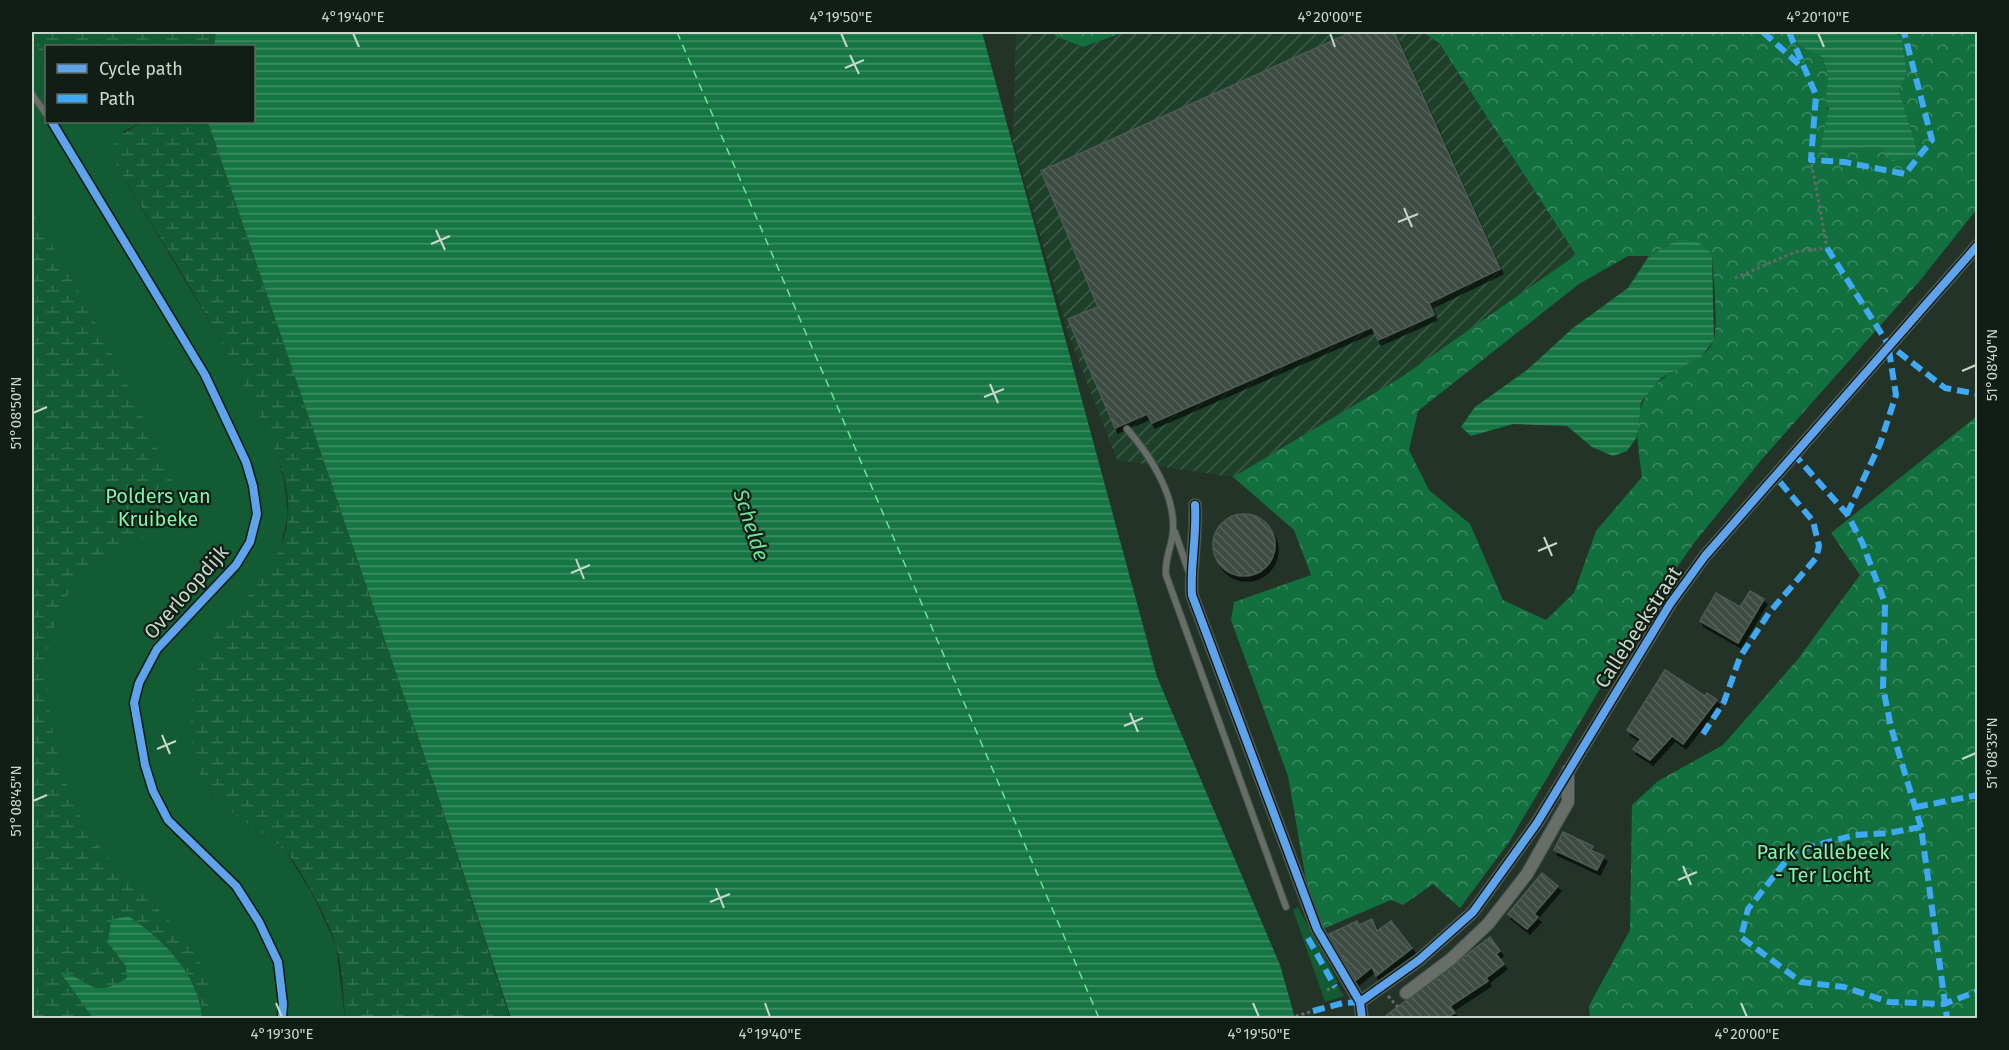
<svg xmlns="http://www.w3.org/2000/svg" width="2009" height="1050" viewBox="0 0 2009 1050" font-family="'Fira Sans',sans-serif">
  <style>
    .industrial { fill: url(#industrial-furrows) }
    .green { fill: #125b33 }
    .forest { fill: url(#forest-crowns); fill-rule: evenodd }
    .wetland { fill: url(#wetland-marsh) }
    .water { fill: url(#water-rules) }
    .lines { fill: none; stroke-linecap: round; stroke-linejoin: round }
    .ferry { stroke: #6be598; stroke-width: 1.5; stroke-dasharray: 8 6; stroke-linecap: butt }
    .building { fill: url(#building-back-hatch); stroke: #4d5c52; stroke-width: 1.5; filter: url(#shadow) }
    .lane-casing { stroke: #424f46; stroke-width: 8 }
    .street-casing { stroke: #424f46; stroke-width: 14 }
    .path { stroke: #636a65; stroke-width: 3; stroke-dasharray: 3 3; stroke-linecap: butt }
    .lane { stroke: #676d69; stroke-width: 6 }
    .street { stroke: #676d69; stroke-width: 12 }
    .quiet { stroke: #3fa9f5; stroke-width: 6; stroke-dasharray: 12 6; stroke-linecap: butt }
    .cycleway-casing { stroke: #111d15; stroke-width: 11 }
    .cycleway { stroke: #60a3ed; stroke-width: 8 }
    .ticks { fill: none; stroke: #c7d8cb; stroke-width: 2 }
    .labels { text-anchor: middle; stroke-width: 4.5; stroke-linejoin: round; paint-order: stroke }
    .park-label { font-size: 20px; fill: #7ff8ab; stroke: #111d15 }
    .street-label { font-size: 20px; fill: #c7d8cb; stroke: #111d15 }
    .water-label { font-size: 21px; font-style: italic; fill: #6be598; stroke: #111d15 }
    .neatline { fill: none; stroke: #c7d8cb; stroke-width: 2 }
    .ticks-label { font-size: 15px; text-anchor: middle; fill: #c7d8cb }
  </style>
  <defs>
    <pattern id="industrial-furrows" width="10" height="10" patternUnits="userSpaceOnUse" patternTransform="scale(1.5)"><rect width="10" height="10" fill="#1e402b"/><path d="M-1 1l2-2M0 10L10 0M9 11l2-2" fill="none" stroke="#3d5b48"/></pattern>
    <pattern id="forest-crowns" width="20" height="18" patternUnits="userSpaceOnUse" patternTransform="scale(1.5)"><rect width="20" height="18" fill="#12703f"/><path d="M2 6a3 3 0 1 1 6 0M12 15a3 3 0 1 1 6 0" fill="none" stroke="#3e8a62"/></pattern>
    <pattern id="wetland-marsh" width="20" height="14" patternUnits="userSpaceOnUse" patternTransform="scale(1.5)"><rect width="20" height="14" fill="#125b33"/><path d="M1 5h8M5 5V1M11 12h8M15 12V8" fill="none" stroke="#33724f"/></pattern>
    <pattern id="water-rules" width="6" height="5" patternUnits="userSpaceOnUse" patternTransform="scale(1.5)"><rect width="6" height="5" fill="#167643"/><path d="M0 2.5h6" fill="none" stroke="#418f65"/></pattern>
    <pattern id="building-back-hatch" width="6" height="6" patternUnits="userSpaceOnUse" patternTransform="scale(1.5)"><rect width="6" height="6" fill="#3d4b42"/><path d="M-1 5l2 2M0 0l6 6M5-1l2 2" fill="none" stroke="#58645c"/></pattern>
    <filter id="shadow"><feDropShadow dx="3" dy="5" stdDeviation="0" flood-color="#0009"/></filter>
  </defs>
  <rect width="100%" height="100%" fill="#233328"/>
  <path class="industrial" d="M1016,32H1054L1055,36L1083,47L1124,32H1423L1440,44L1576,255L1400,378L1233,477L1117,460L1069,336L1013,141Z"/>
  <path class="green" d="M32,32L46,69V122H142L124,131L116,165L233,361L276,451L284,480L288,515L279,554L261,583L224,624L211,794L284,849L312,893L336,945L345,1018H32Z
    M1298,907L1338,982L1336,983L1344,996L1325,1002L1293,910Z"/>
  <path class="forest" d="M1054,32H1124L1083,47L1055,36Z
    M1423,32H1793L1799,46L1822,57L1828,74L1825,107L1880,147L1917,149L1899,90L1907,74L1902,39L1893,32H1977V209L1918,283L1763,458L1694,543L1643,616L1509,842L1460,908L1433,884L1403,905L1391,900L1323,929L1307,886L1288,776L1231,620L1234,602L1311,575L1294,530L1233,477L1400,378L1576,255L1440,44ZM1679,239L1712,254C1713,271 1719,329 1713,342C1707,355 1694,361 1681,367C1629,394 1635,425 1642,477L1596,531L1574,593L1546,620L1503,600L1470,524L1429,490L1409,450L1418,411L1579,284L1628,256H1649Z
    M1977,416V1018H1590L1589,1006L1630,930L1632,805L1658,781L1723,745L1798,659L1860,575L1831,533Z"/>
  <path class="wetland" d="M32,32H216L214,46H46V69Z
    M142,122H208L439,800L510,1018H345C343,995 343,968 336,945C330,923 298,861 281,847C253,823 207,805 197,767C183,717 191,664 224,623C252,590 284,563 288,516C291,479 271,440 255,408C215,323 164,245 116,165L115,139Z
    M32,210C77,287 120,364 156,446C163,462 177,482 175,500C172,533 116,549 93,567C34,612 43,699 60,763C70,800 89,838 116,867C157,913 217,949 211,1018H202L201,1003L108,942L126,966L128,978C87,1002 93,976 60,972L93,1018H32Z"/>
  <path class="water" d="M216,32H982L1157,677L1280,965L1295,1018H511L439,799L208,122H254V46H214Z
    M1793,32H1893L1902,38L1907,74L1899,90L1917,149L1913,157L1892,161L1880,147L1820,150L1829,108L1825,107L1828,74L1822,57L1799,46Z
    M1679,239L1698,242L1712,254L1714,340L1701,357L1661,378L1641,402L1637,437L1627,451L1613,456L1592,447L1567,426L1513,424L1471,436L1461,427L1475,407L1527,370L1573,328L1628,288L1649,256Z
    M128,916C163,939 199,975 202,1018H155L151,1016L145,1018H93L60,972C93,979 89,1001 127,978L126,966L108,943L111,920Z"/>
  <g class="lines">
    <path class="ferry" d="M677,32L1099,1018"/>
  </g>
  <path class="building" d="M1352,32H1394L1500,269L1429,303L1434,315L1378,340L1372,327L1152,423L1147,414L1115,428L1068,319L1098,307L1041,171Z
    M1213 545a31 31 0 1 1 62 0a31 31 0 1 1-62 0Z
    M1750,591L1764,599L1738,643L1700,621L1716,593L1740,607Z
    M1665,670L1705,696L1707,693L1717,700L1683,744L1672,736L1650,760L1633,749L1641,739L1627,730Z
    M1563,832L1593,846L1591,850L1604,856L1597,870L1554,850Z
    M1542,873L1558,886L1534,914L1538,917L1527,929L1508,914Z
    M1372,919L1377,931L1391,921L1412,948L1376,976L1372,967L1356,980L1329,934L1357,921L1359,925Z
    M1490,937L1500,951L1496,954L1504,964L1486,978L1488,981L1450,1006L1455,1013L1445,1018H1383Z"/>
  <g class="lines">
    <defs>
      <path id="lane" d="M32,94L46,114
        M52,122L205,375L246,462L253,486L257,514L250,542L236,565L157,649L139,683L134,703L145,765L153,791L168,820L236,886L259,922L278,962L283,1004L282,1018
        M1127,429C1149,454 1175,494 1173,529C1173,545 1164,558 1166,575L1286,907
        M1175,532L1189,573"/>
      <path id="street" d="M1195,505C1197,536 1190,566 1192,595L1317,929L1360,1002L1362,1018
        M1406,993L1451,959L1488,924L1527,874L1568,802V770
        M1360,1002L1419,960L1473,912L1537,823L1670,604L1705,556L1978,245"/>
    </defs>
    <use href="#lane" class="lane-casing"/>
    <use href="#street" class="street-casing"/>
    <path class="path" d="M1735,278L1795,252L1827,248L1811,160
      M1327,990L1337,986
      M1388,996L1397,1006L1400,1004
      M1290,1018L1313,1011"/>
    <use href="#lane" class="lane"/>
    <use href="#street" class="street"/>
    <path class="quiet" d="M1763,32L1802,67
      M1789,32L1816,95L1811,160L1844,162L1905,174L1932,140L1904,32
      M1827,248L1888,344L1945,388L1978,394
      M1793,453L1847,514L1862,542L1885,603L1883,688L1891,727L1921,827L1947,1018
      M1847,514L1880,444L1896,395L1888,344
      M1703,734L1724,702L1740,657L1769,613L1816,558L1819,546L1813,521L1774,475
      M1916,807L1978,795
      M1921,827L1889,833L1855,835L1794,851L1748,909L1741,937L1801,982L1844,987L1889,1002L1944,1004L1978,991
      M1308,938L1335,987
      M1313,1011L1343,1003L1360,1002"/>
    <defs>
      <path id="cycleway" d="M52,122L205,375L246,462L253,486L257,514L250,542L236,565L157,649L139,683L134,703L145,765L153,791L168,820L236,886L259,922L278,962L283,1004L282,1018
        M1195,505C1197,536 1190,566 1192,595L1317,929L1360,1002L1362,1018
        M1360,1002L1419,960L1473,912L1537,823L1670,604L1705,556L1978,245"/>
    </defs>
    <use href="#cycleway" class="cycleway-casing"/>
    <use href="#cycleway" class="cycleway"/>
  </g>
  <path class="ticks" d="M353,33L359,47M841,33L847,47M1330,33L1335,47M1818,33L1824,47M850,55L859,74M845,68L864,60M1404,208L1412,227M1398,222L1418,214M436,230L445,250M431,244L450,236M1962,371L1976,365M990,384L998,403M984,397L1004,389M33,413L47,407M1544,537L1552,556M1538,551L1557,543M576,559L584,579M571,573L590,565M1130,713L1138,732M1124,726L1143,718M162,735L170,754M157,749L176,741M1962,759L1976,753M33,801L47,795M1683,866L1691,885M1678,880L1697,872M716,888L724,908M710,902L730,894M276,1003L282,1017M765,1003L770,1017M1253,1003L1259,1017M1741,1003L1747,1017"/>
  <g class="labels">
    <g class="park-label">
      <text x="158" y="503">Polders van<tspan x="158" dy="23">Kruibeke</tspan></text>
      <text x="1823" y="859">Park Callebeek<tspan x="1823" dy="23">- Ter Locht</tspan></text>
    </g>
    <g class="street-label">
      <text transform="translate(186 592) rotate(-49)" y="7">Overloopdijk</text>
      <text transform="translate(1638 627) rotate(-57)" y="7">Callebeekstraat</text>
    </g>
    <g class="water-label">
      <text transform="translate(751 525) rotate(72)" y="7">Schelde</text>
    </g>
  </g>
  <rect width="2009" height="1050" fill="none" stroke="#111d15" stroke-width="66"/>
  <rect x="45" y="45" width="210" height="78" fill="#111d15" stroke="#5a685e" stroke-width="1.5"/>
  <rect x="57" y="64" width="30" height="9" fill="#60a3ed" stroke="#5a685e" stroke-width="1.5"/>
  <text x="99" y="75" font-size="18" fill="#c7d8cb">Cycle path</text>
  <rect x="57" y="94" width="30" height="9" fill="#3fa9f5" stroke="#5a685e" stroke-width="1.5"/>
  <text x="99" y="105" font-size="18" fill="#c7d8cb">Path</text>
  <rect x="33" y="33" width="1943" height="984" class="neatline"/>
  <g class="ticks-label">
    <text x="353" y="22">4°19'40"E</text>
    <text x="841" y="22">4°19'50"E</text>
    <text x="1330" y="22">4°20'00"E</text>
    <text x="1818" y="22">4°20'10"E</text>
    <text transform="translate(1992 365) rotate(-90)" y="5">51°08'40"N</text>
    <text transform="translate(16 413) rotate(-90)" y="5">51°08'50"N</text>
    <text transform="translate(1992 753) rotate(-90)" y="5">51°08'35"N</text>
    <text transform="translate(16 801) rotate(-90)" y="5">51°08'45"N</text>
    <text x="282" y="1039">4°19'30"E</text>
    <text x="770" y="1039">4°19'40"E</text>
    <text x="1259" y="1039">4°19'50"E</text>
    <text x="1747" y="1039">4°20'00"E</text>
  </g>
</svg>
